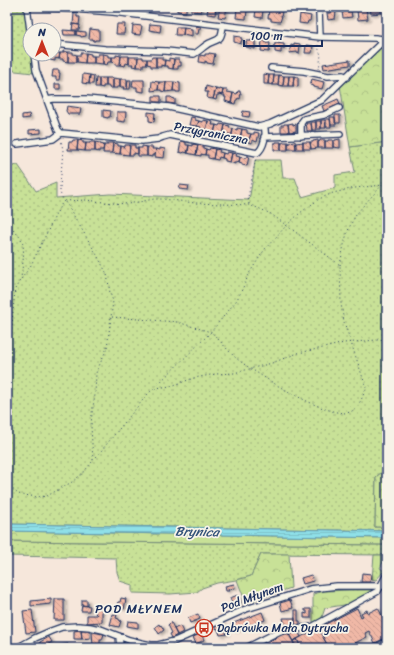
<svg xmlns="http://www.w3.org/2000/svg" width="394" height="655" viewBox="0 0 394 655" font-family="Sriracha,sans-serif">
  <style>
    .grass { fill: url(#grass-dots); stroke: #72887a }
    .forest { fill: url(#forest-crowns); stroke: #72887a }
    .water { fill: url(#water-rules); stroke: #6199b1 }
    .building { fill: url(#building-back-hatch); stroke: #1b2f5e; filter: url(#shadow) }
    .lines { fill: none; stroke-linecap: round; stroke-linejoin: round }
    .minor-casing { stroke: #1b2f5e; stroke-width: 8 }
    .path { stroke: #1b2f5e; stroke-width: 1; stroke-dasharray: 1 3; stroke-linecap: butt }
    .minor { stroke: #f7f3e8; stroke-width: 5.5 }
    .labels { text-anchor: middle; stroke-width: 3.5; stroke-linejoin: round; paint-order: stroke }
    .street-label { font-size: 12px; fill: #1b2f5e; stroke: #f7f3e8 }
    .poi-label { font-size: 12px; fill: #1b2f5e; stroke: #f7f3e8; text-anchor: start }
    .water-label { font-size: 13px; font-style: italic; fill: #32527a; stroke: #f7f3e8 }
    .neighbourhood-label { font-size: 13px; letter-spacing: 1px; fill: #1b2f5e; stroke: #f7f3e8 }
  </style>
  <defs>
    <pattern id="grass-dots" width="8" height="8" patternUnits="userSpaceOnUse"><rect width="8" height="8" fill="#c8e197"/><path d="M2 2h.1M6 6h.1" fill="none" stroke="#abc185" stroke-width="1.8" stroke-linecap="round"/></pattern>
    <pattern id="forest-crowns" width="20" height="18" patternUnits="userSpaceOnUse"><rect width="20" height="18" fill="#c8e197"/><path d="M2 6a3 3 0 1 1 6 0M12 15a3 3 0 1 1 6 0" fill="none" stroke="#abc185"/></pattern>
    <pattern id="water-rules" width="6" height="5" patternUnits="userSpaceOnUse"><rect width="6" height="5" fill="#8fe0e8"/><path d="M0 2.5h6" fill="none" stroke="#7bc0c9"/></pattern>
    <pattern id="building-back-hatch" width="6" height="6" patternUnits="userSpaceOnUse"><rect width="6" height="6" fill="#f0b8a6"/><path d="M-1 5l2 2M0 0l6 6M5-1l2 2" fill="none" stroke="#cd9e91"/></pattern>
    <filter id="shadow"><feDropShadow dx="2.5" dy="1.5" stdDeviation="1" flood-color="#0004"/></filter>
  </defs>
  <rect width="100%" height="100%" fill="#f6e7db"/>
  <filter id="ink" filterUnits="userSpaceOnUse"><feTurbulence type="fractalNoise" baseFrequency=".025" numOctaves="2"/><feDisplacementMap in="SourceGraphic" scale="8" xChannelSelector="R" yChannelSelector="G"/><feConvolveMatrix kernelMatrix="1 2 1 2 8 2 1 2 1" color-interpolation-filters="sRGB"/></filter>
  <g filter="url(#ink)">
    <path class="grass" d="M7,7H23L29,34L30,54H31L33,73L7,70Z
      M387,142V468L376,477L375,527H387V531L7,524V167L18,165L36,191L56,183V198L110,194L249,200L253,178L255,160H281L283,178H295L302,197L335,188V175L355,172L350,147Z
      M7,541L387,545V555L261,554L251,576L236,580L217,583L202,588L197,592L170,594L132,593V585L120,581L117,572L116,558L7,556Z"/>
    <path class="forest" d="M387,42V142L350,147L340,85Z
      M387,468V527H375L376,477Z
      M7,531L387,538V545L7,541Z
      M261,554H289L291,588L246,603L237,580L251,576Z
      M374,555H387V562H383L380,568L384,571L376,580L372,579Z
      M352,590H372L371,592L350,604L325,608L321,620L313,624V594L325,591Z"/>
    <path class="water" d="M7,524L387,531V538L7,531Z"/>
    <path class="building" d="M177,7H186V12L177,11Z
      M191,7H202L201,12L191,11Z
      M208,7H216L215,15L207,14Z
      M220,7H227L225,18L218,17Z
      M381,7V13L371,14L370,8Z
      M237,8L247,10L246,19L236,18Z
      M256,9L263,10L262,18L255,17Z
      M269,9L282,12L281,16H282L280,22L271,21V18H268Z
      M366,9L368,19L358,20L357,10Z
      M330,11L336,12L335,19L328,20L327,13H331Z
      M351,11L352,17L343,18L342,12Z
      M74,14L77,15V17H80L79,25L73,24Z
      M300,14L311,16L310,21H308L307,24L299,23Z
      M73,24L80,25L79,30H72Z
      M117,24H125L124,34H116Z
      M150,24L161,25L160,32L149,30Z
      M133,25L142,26L140,35L132,34Z
      M196,26L201,27V29H199L198,34H195Z
      M176,27H184L183,35H175Z
      M184,27L190,28V30H192V37L183,35Z
      M90,29L99,30V40H95V41H93V39H89Z
      M63,30L76,31V35H64Z
      M76,31L86,32V36L81,37V36L76,35Z
      M234,36L241,37V39H242V41H241V44L234,42Z
      M251,40L255,41V49L246,47V41H251Z
      M262,40L266,41V43H270L269,52L261,51Z
      M275,43L284,44V49H281V53L275,52V48H273L274,45H275Z
      M294,43L300,44L299,54L297,53V52L289,53L291,45L294,46Z
      M306,45L313,46L312,53H305Z
      M54,50L56,51V53H60L59,59L55,58V61L50,60L51,54H54Z
      M63,51L68,52V62L63,61V59H59L60,53H63Z
      M68,52H73V54L77,55V62H68Z
      M81,53H86L85,63L77,62V55H81Z
      M86,53L91,54V56H94V63H85Z
      M209,53L215,54L213,64L207,63V62L205,61V63L199,62L200,55L205,56V54H209Z
      M98,54H103V64L94,63V56H98Z
      M103,54L108,55V57H112V62H108L107,65L103,64Z
      M116,55L121,56L120,65H115V63L112,62V57H116Z
      M121,56H129V64L126,63L125,66L120,65Z
      M129,57H138L137,67L132,66L133,64H129Z
      M138,57H143V59H147V64H143V67H137Z
      M152,57H156V67H151V65L147,64V59H151Z
      M156,57H162V60H165L164,66L161,65V67H156Z
      M169,58L174,59L173,69L168,68V66H164L165,60L169,61Z
      M174,59H179V62H181V66H178V69H173Z
      M350,60V65L324,69L323,64Z
      M53,70H59V73H60L59,80H56V77H52Z
      M83,74L90,75L89,84L82,83Z
      M264,74L269,75L268,84H264Z
      M90,75L94,76L93,84H89Z
      M269,75H274L273,85L268,84Z
      M274,75H279L278,85H273Z
      M279,75L284,76L283,86L278,85Z
      M284,76H289L288,86H283Z
      M289,76H294L293,86H288Z
      M294,76L298,77V87L293,86Z
      M96,78H99V87H95Z
      M99,78H106V86H103V88L99,87Z
      M106,78H113V88H109V86H106Z
      M113,78L120,79V87H117V88H113Z
      M120,79H127V89H123L124,87H120Z
      M312,79L324,82L322,89L314,87V86L310,85Z
      M128,80H131L130,89H127Z
      M133,80H144V92L137,91V87H132Z
      M152,81L159,82L158,90L151,91Z
      M159,82H166L165,92L161,91V90H158Z
      M166,82H174L173,91L165,92Z
      M174,82L180,83V92H176V91H173Z
      M55,84H60V89H55Z
      M206,86L216,89L213,99L207,98L208,92H205Z
      M216,89L220,90V89L223,90L222,95L219,94V95H217L216,100L213,99Z
      M223,90H227V92L233,93L231,103L225,101L226,97H224L225,95H222Z
      M238,91H240V93H241L240,99L238,98L237,100H236L235,104L231,103L233,93L237,94Z
      M153,96H161V102H153Z
      M167,97H171L172,98L175,99V104L167,103Z
      M338,99L340,104L324,111L322,106Z
      M67,106L81,108L80,114H68L66,111Z
      M103,110L111,111L110,117H108V118L103,117Z
      M117,111L119,112H126L125,122L117,121Z
      M243,111L250,112L249,117L242,116Z
      M148,112L155,113L154,122L149,121V117L148,116Z
      M29,114L30,118L22,119V115Z
      M335,115H340V123H335Z
      M191,117L195,118V120L199,121L197,126L189,125Z
      M330,117H335L336,125H331Z
      M326,119H330L331,127H326Z
      M203,120L208,121L206,131L200,129L201,127L197,126L199,121L203,122Z
      M321,120H325L326,128H321Z
      M208,121L213,122L212,125H216L214,133L206,131Z
      M316,121H321V129H316Z
      M311,122H316V130H312Z
      M293,123V125L296,124V131L289,132L288,124Z
      M306,123H311L312,131H307Z
      M220,124L225,125L223,135L214,133L216,125L219,126Z
      M284,124H288L289,132H281V125H284Z
      M225,125L230,126L229,128L233,129L232,135L228,134V136L223,135Z
      M237,128L242,129L240,139L231,137L233,129L237,130Z
      M41,129V133L29,134V130Z
      M242,129L247,130V133L251,134L248,142L240,139Z
      M254,132L259,133L257,142L252,140V143L248,142L251,134H254Z
      M340,139V148L333,147V141H335V140Z
      M73,140H78L77,150H68L69,142H72Z
      M78,140L83,141V143H86L85,151L77,150Z
      M318,140V148L311,149L310,142H313V141Z
      M320,140H325V148H318V142L320,141Z
      M328,140H333V148H325V141H328Z
      M181,141L186,142V145H189L188,153L184,152L183,153L179,152Z
      M295,141L296,149H288V143H290V142Z
      M90,142H95V151H85L86,143H90Z
      M95,142L100,143V144L104,145L103,150H99V152L95,151Z
      M276,142H281V150H274V143H276Z
      M283,142H288V150H281V143H283Z
      M303,142V149H296V143Z
      M303,142H310L311,149H303Z
      M107,143H113L112,153H103L104,145H107Z
      M113,143L118,144V146H121L120,154L112,153Z
      M193,144L198,145L196,155L187,153L189,145L193,146Z
      M125,145H130L129,155L120,154L121,146L125,147Z
      M130,145H135V148H138V154L134,153V155H129Z
      M198,145L203,146V148L206,149L205,155L201,154V156L196,155Z
      M142,146L147,147V156H138V148H142Z
      M147,147H153L152,149H156L155,155H152V157L147,156Z
      M160,148L165,149L164,158L155,157L156,149L160,150Z
      M210,148L215,149L213,159L208,158V155H205L206,149L209,150Z
      M215,149L220,150L219,152L223,153L222,158L219,157L218,160L213,159Z
      M227,152L232,153L230,162L225,161V159L222,158L223,153L226,154Z
      M232,153L237,154L236,156L240,157L239,162L235,161V164L230,162Z
      M247,156H249L247,166L242,165V163L239,162L240,157L246,158Z
      M180,185L189,186L188,190L179,189Z
      M362,573L371,574L370,582H361Z
      M311,575L313,581L303,584L301,578Z
      M234,584L235,588L228,589L229,591H226L225,586Z
      M238,595L241,603L233,606L230,598Z
      M121,598L126,599L124,609L119,608V605L117,604L118,602H120Z
      M51,599V604L31,606V601Z
      M55,599H64V620H54Z
      M82,600H87V606L82,605Z
      M290,600L293,608L282,611L280,603Z
      M82,605L90,606L89,611H81Z
      M101,606L102,608V622L87,623V615H97L95,613V609H97L98,607Z
      M357,608L361,617L363,616L361,613L367,610L368,613L378,608L387,625V637L375,643L369,631L365,633L367,637L345,648H329L318,628Z
      M305,609H311V618H304V613L307,614V611H305Z
      M32,610L35,632L26,633L23,611Z
      M295,610H298V621H300V624L295,625Z
      M262,612L265,620L247,627V626L234,631L231,624Z
      M113,614L117,615L116,618L119,619V620L121,621L119,627L110,625Z
      M198,614L200,619L190,623L188,618Z
      M283,618H295V625H286L284,622Z
      M128,621L138,622V628L127,626Z
      M171,622L177,635L172,638L170,634L172,633L168,625Z
      M223,623L226,630L219,632L217,628L216,629V626Z
      M159,624L160,626L161,625L164,630L159,634L155,627Z
      M180,626L183,632L177,635L174,629Z
      M318,628L329,648H301L297,639Z
      M81,630L82,639H74V631Z
      M81,630H89L90,638L82,639Z
      M225,630L227,634L220,635L219,632Z
      M92,632L104,634L102,640H100V645L93,646Z
      M288,632L296,648H255Z
      M201,633L204,640L196,644L193,637Z
      M288,633H299L301,637L293,641Z
      M49,637L52,642L43,647L40,642Z
      M297,639L301,648H296L293,641Z
      M68,644L69,648H56V645Z
      M127,644L133,646L132,648H123L124,645H126Z"/>
    <g class="lines">
      <defs>
        <path id="minor" d="M27,7L30,30
          M46,7L113,12L320,37L375,38L383,39L387,37
          M319,12L320,37
          M54,44L105,49L166,51L194,54C198,52 201,49 205,46C217,37 221,45 223,25
          M34,54L36,70L58,130L61,133
          M271,68L304,71L328,76L343,75L347,77
          M47,100L53,99H86L169,107L259,127L270,124L322,100L380,44L383,39
          M61,133L142,141L158,139L163,137L170,135L257,153C264,148 267,134 264,126
          M301,136V123L304,119L324,115L339,108
          M264,137L340,134
          M17,144L53,139L61,133
          M119,636L120,648
          M17,648L35,638L51,631L62,627L78,626L90,627L103,630L129,640L141,643L151,645H158L175,641L246,609L310,589L337,586H387
          M246,648L280,631L312,627L378,591L387,574
          M374,648L387,642"/>
      </defs>
      <use href="#minor" class="minor-casing"/>
      <path class="path" d="M318,41V47L321,55L319,69
        M7,146L12,145
        M249,204L248,197L256,158
        M7,225C12,229 18,234 21,239C26,248 22,268 21,278
        M340,265C343,250 345,235 352,222C359,208 372,197 382,185
        M112,317L177,322L211,332L236,301L240,294L250,272L265,249L286,226L300,213L319,199L333,193L355,188L383,185L387,181
        M7,344L11,335L15,289L21,279L30,267L60,206L64,201L60,193V187L63,150L61,140
        M155,388L171,386L194,378L216,374L234,373L272,363L298,353L328,347L344,343L387,339
        M7,484L18,494L37,497L47,496L72,482L83,473L147,395L211,332C220,340 227,350 236,358C253,372 329,420 350,412C358,409 364,395 366,387L344,322L341,304L340,265L271,214L258,208L249,205L195,203L163,199H154L128,204L112,203L86,200L64,201L68,206L97,255L107,274L110,293L113,301L111,317L107,348L96,373L95,395L92,413L91,426L93,461"/>
      <use href="#minor" class="minor"/>
    </g>
  </g>
  <defs>
    <symbol id="bus-ring" viewBox="-11 -11 22 22"><circle r="9.5" fill="#f7f3e8" stroke="#c8321e" stroke-width="1.5"/><path d="M-5-6H5V4H4V6H2V4H-2V6H-4V4H-5ZM-3.5-4V0h7V-4ZM-3.5 1.2v1.5H-2V1.2ZM2 1.2v1.5H3.5V1.2Z" fill="#c8321e"/></symbol>
  </defs>
  <g fill-rule="evenodd">
    <use href="#bus-ring" x="194" y="618" width="20" height="20"/>
  </g>
  <g class="labels">
    <g class="street-label">
      <text transform="translate(211 133) rotate(11)" y="4">Przygraniczna</text>
      <text transform="translate(252 597) rotate(-20)" y="4">Pod Młynem</text>
    </g>
    <g class="poi-label">
      <text x="217" y="632">Dąbrówka Mała Dytrycha</text>
    </g>
    <g class="water-label">
      <text transform="translate(197 531) rotate(1)" y="5">Brynica</text>
    </g>
    <g class="neighbourhood-label">
      <text x="139" y="613">POD MŁYNEM</text>
    </g>
  </g>
  <rect width="394" height="655" fill="none" stroke="#f7f3e8" stroke-width="24"/>
  <rect x="12" y="12" width="370" height="631" fill="none" stroke="#1b2f5e" stroke-width="1.5" filter="url(#ink)"/>
  <g transform="translate(42 42)"><circle r="19" fill="#f7f3e8" stroke="#9fa5b1"/>
  <path d="M0-3L7 15L0 10L-7 15Z" fill="#c8321e"/>
  <text y="-6" font-size="11" font-weight="bold" text-anchor="middle" fill="#1b2f5e">N</text>
  </g>
  <path d="M244 40v6h78v-6" fill="none" stroke="#1b2f5e" stroke-width="2"/>
  <text x="250" y="40" font-size="12" fill="#1b2f5e" stroke="#f7f3e8" stroke-width="3" paint-order="stroke">100 m</text>
</svg>
